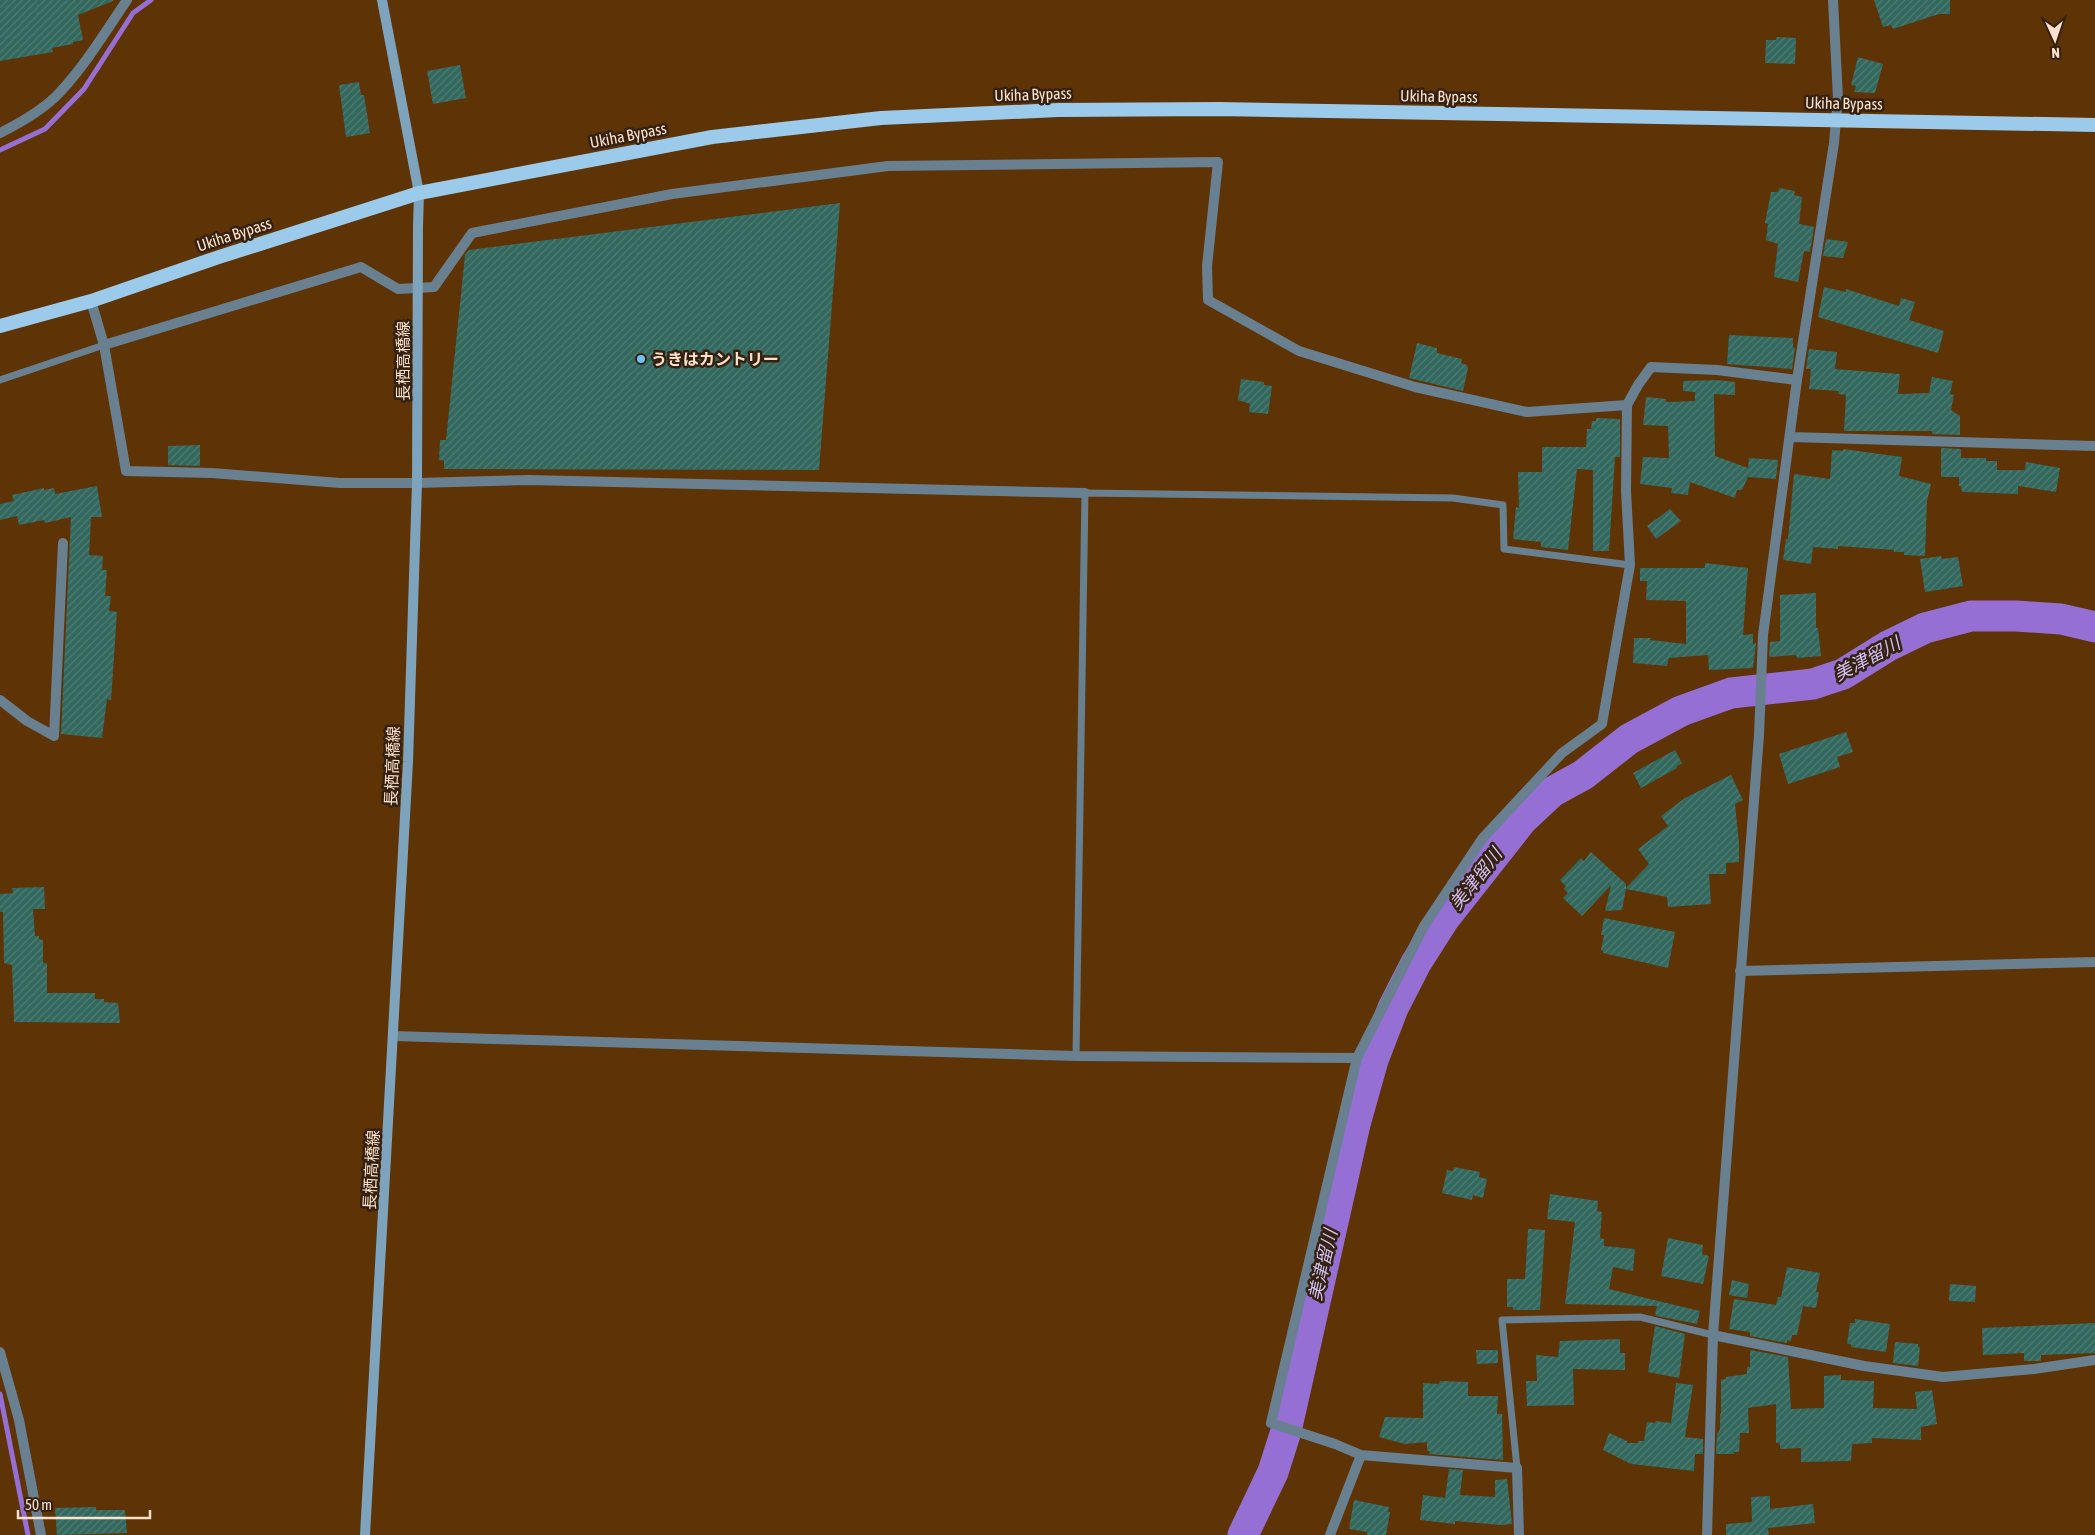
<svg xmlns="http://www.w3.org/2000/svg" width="2095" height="1535" viewBox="0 0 2095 1535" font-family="'Asap Condensed','Noto Sans JP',sans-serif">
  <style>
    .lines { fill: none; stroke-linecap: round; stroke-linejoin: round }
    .stream { stroke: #956fd4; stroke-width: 5 }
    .river { stroke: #956fd4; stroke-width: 31 }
    .building { fill: url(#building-hatch) }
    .service { stroke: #688090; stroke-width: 7 }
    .minor { stroke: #688090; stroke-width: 10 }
    .secondary { stroke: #7ea3bd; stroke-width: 10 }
    .trunk { stroke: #9bcaeb; stroke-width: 14 }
    .poi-dot { fill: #72c1f5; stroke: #352110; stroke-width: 2 }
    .labels { text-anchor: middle; stroke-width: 5; stroke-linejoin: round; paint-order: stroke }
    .street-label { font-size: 16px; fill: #fce0cb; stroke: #352110 }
    .poi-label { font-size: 16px; font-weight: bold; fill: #fce0cb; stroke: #352110; text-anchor: start }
    .water-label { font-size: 18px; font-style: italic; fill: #d2c1f5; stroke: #352110 }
  </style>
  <defs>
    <pattern id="building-hatch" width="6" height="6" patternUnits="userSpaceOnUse" patternTransform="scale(1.25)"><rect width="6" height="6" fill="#32685e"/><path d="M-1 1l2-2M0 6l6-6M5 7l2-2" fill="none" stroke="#517d74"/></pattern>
  </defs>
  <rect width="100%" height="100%" fill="#5e3306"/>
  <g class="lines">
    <path class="stream" d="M0,150L45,129L84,89L133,13L151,0
      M0,1394L28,1535"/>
    <path class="river" d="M1243,1535L1273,1472L1286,1431L1355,1124L1373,1060L1393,1008L1416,963L1444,919L1522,820L1552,792L1583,775L1629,739L1681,711L1731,693L1813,684L1843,674L1888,646L1925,628L1971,616H2016L2061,619L2095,627"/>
  </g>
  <path class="building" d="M0,0H113V1L78,15L83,40L73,42V44L52,48L53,52L0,61Z
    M1874,0H1950V14H1939L1893,29L1891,25L1883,27Z
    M1777,37L1796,38L1795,64L1765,63L1766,40H1776Z
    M1858,57L1883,64L1875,93L1854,92L1856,86L1851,85Z
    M460,65L466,98L433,104L427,71Z
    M359,82L361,95H364L370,133L346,137L339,85Z
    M1779,188L1795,191L1794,195L1802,197L1799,224L1814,227L1810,252L1804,251L1798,282L1774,277L1778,244L1766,240L1768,224L1765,223L1771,192H1778Z
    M840,203L819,470L444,469V461L439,460L440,440H446L465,255L469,250Z
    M1826,239L1848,242L1843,258L1823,256Z
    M1824,287L1846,292V289L1899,306L1901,298L1915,302L1909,320L1944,331L1938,353L1818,317Z
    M1729,335L1793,338V347L1795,348L1792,369L1727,364Z
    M1417,343L1437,348V353L1462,359L1461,363L1467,365L1468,368L1463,391L1409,378Z
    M1809,349L1837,352L1835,369L1900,374L1898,394L1929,393L1932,377L1953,381L1950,394L1954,395L1951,410L1960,416V435L1932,434V431H1844L1846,395L1838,394L1839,391L1809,389L1811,369H1806Z
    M1241,379L1264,382V385L1272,386L1268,414L1249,412L1250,404L1238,400Z
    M1717,380L1735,382V395L1714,394L1715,456L1748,468L1749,458L1778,460L1776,479L1748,477L1742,490H1737L1735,498L1690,482L1688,495L1671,493L1672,488L1640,484L1643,457L1669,458L1668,426L1643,425L1646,397L1666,399V402L1695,401V392L1683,391V381Z
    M1596,418L1620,419V457H1615L1609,551H1593V470L1577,469L1568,550L1541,547V542L1513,539L1516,507L1519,508L1518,472H1542V447H1586L1587,429H1591L1592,421H1596Z
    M200,445V466L168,465V446Z
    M1941,448L1961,449V458H1986V461H1997V470H2025L2026,462L2060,468L2056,492L2018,486V494L1962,492L1961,486H1959V477H1941Z
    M1843,449L1902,457L1899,476L1931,484L1927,501L1925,556L1904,555V552H1894V550L1838,546V549L1813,547L1811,564L1783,560L1786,539H1788L1794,474L1830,479L1832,450L1843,451Z
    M97,486L102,517H91L89,555L103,556L102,570H107L105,596H111L109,611L117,612L111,700L107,699L102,738L61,734L71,517L45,523L44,520L19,525L17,516L0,520V504L14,501L12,495L44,488V490L54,488L55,494Z
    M1670,509L1681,521L1656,539L1647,526Z
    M1941,556L1942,559L1958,557L1963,586L1925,592L1920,559Z
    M1705,563L1748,568L1743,635L1753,634V644L1756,643L1753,668L1709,670L1708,655L1669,658L1667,666L1633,663L1634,638H1651L1650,640L1686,644V601L1646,600L1647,581H1640V568H1705Z
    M1816,593V628H1818L1821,656L1797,658L1796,655L1769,657L1770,642L1780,641V595Z
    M1846,732L1853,752L1837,757L1840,767L1788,784L1779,754Z
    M1675,750L1682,763L1676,767L1677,768L1641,788L1633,773Z
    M1731,775L1743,800L1735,804L1739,843V862L1726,863V874H1709L1711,904L1668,907L1667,897L1626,889L1622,910L1605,911L1611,885L1582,916L1563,898L1568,893L1564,889L1566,886L1560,880L1581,858L1584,861L1591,852L1626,884V888L1649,864L1638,849L1668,826L1661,816L1685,798Z
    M44,887L45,909H33L35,936H39V939L43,940V963H47V993H95V999H104V1002L118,1003L120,1023L14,1022L12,965L4,963L3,912H0V894L13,893L12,888Z
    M1604,918L1675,932L1668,968L1603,953V951L1601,950L1604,935H1601Z
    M1454,1167L1480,1172L1479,1177L1487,1179L1483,1198L1473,1195L1472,1200L1442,1193L1447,1170L1453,1171Z
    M1550,1194L1598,1201L1597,1211L1602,1212L1600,1238L1604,1239V1246L1635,1249L1633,1271L1613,1267L1609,1289L1658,1301L1657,1303L1658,1301L1700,1311L1697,1324L1657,1316L1655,1314L1657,1306L1565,1304L1575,1222L1547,1219Z
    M1528,1229L1545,1230L1540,1310H1513V1307H1507V1279H1525Z
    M1668,1238L1703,1245L1702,1254L1709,1256L1703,1284L1661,1276Z
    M1787,1267L1820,1273L1816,1292H1819L1816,1308L1803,1306L1797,1335H1792L1791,1341L1787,1340V1343L1750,1336V1332L1729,1329L1734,1299L1776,1305L1778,1297H1781Z
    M1732,1280L1749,1284L1747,1298L1729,1295Z
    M1950,1284L1976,1286L1975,1302L1949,1301Z
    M1855,1319L1890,1324L1886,1352L1851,1347V1344H1847L1850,1323H1855Z
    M2095,1323V1353L2041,1355V1361H2024V1353L1983,1355L1982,1328Z
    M1655,1326L1685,1334L1679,1378L1648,1372Z
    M1620,1339V1353H1625V1370L1573,1369L1574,1405L1527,1406L1526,1381H1537L1536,1355L1558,1357L1560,1341Z
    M1895,1342L1918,1344V1347H1920L1918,1366L1893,1363Z
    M1476,1350H1498V1363L1477,1364Z
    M1750,1350L1788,1357L1791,1409L1824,1408V1376L1841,1375V1380L1874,1381L1873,1408L1917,1409L1915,1392L1932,1390L1937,1424L1921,1427V1440L1872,1438V1443L1852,1444L1851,1461L1801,1462V1448L1780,1449V1443H1776V1404L1748,1408L1749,1433H1740L1739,1452H1733L1734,1454H1716L1717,1434L1720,1429V1414H1721V1380L1726,1379V1377L1747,1374V1367H1750Z
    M1440,1381L1468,1382V1396H1498L1497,1414H1502L1503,1460L1429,1454L1430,1451H1427V1442L1405,1444L1379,1437L1385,1417L1423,1418V1383L1439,1384Z
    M1676,1383L1693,1385L1685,1437L1703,1439V1454H1695L1694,1471L1631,1464L1603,1450L1609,1433L1627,1441V1443H1638V1441H1644L1647,1422L1655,1423L1656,1421L1671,1423Z
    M1449,1469L1463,1470L1460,1495L1495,1497V1480L1507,1479L1512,1524L1501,1525L1455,1521V1524L1420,1520L1423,1495L1445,1498Z
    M1770,1496V1509L1813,1504L1815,1523L1768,1528L1769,1535H1726V1524L1752,1522L1751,1497Z
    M1354,1500L1389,1507L1388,1512H1390L1386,1535H1367V1532L1349,1529Z
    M96,1507V1510H125L127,1533L57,1535L55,1508Z"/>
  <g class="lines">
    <path class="service" d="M0,380L104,345
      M1076,1056L1085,493L1453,498L1503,505L1504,549L1630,565
      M1517,1468L1502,1320L1640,1317L1713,1335"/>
    <path class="minor" d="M0,133C20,123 46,108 61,91C86,64 106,31 127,0
      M91,301L104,345L126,471L212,473L340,483H417L529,480L1085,493
      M104,345L361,267L398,289L434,287L472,233L672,194L888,166L1218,162L1207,266L1208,300L1299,351L1415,387L1527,412L1627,405
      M1791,437L2095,446
      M0,700L27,721L54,736L63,543
      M1740,971L2095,962
      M394,1036L1076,1056L1357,1058
      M1713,1335L1864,1366L1943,1377L2034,1369L2095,1360
      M0,1352L19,1420L41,1535
      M1330,1535L1361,1455
      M1519,1535L1517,1468L1361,1455L1335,1444L1271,1423L1357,1058L1424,926L1482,839L1562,753L1602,724L1630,565L1626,491L1627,405L1638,385L1651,367L1717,370L1797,380
      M1707,1535L1713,1335L1759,735L1763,635L1797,380L1834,143L1838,98L1833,0"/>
    <path class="secondary" d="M365,1535L408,762L417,483L418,226L419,193L382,0"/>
    <path class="trunk" d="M0,326L91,301L219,257L419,193L712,137L881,118L1058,110L1219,109L2095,125"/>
  </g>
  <circle class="poi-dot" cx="641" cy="359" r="5"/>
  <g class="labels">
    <g class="street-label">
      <text transform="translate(1033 94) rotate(-2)" y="6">Ukiha Bypass</text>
      <text transform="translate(1439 96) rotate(1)" y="6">Ukiha Bypass</text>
      <text transform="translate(1844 103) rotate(1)" y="6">Ukiha Bypass</text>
      <text transform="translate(628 135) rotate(-11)" y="6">Ukiha Bypass</text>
      <text transform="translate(234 234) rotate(-18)" y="6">Ukiha Bypass</text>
      <text transform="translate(403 361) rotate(-90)" y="6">長栖高橋線</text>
      <text transform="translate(392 766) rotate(-88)" y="6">長栖高橋線</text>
      <text transform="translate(371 1170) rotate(-87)" y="6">長栖高橋線</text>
    </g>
    <g class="poi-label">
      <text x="651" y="365">うきはカントリー</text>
    </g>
    <g class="water-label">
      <text transform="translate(1867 659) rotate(-28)" y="6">美津留川</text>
      <text transform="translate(1476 879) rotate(-52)" y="6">美津留川</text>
      <text transform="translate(1323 1265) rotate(-77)" y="6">美津留川</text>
    </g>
  </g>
  <g transform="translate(2055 40) rotate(177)" stroke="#352110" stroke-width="4" paint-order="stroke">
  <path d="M0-4L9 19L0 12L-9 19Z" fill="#fce0cb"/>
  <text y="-8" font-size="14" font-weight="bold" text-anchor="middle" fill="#fce0cb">N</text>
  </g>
  <path d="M18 1510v8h132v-8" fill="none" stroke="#fce0cb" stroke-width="2.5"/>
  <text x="25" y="1510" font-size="15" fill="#fce0cb" stroke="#352110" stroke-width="4" paint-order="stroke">50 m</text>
</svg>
